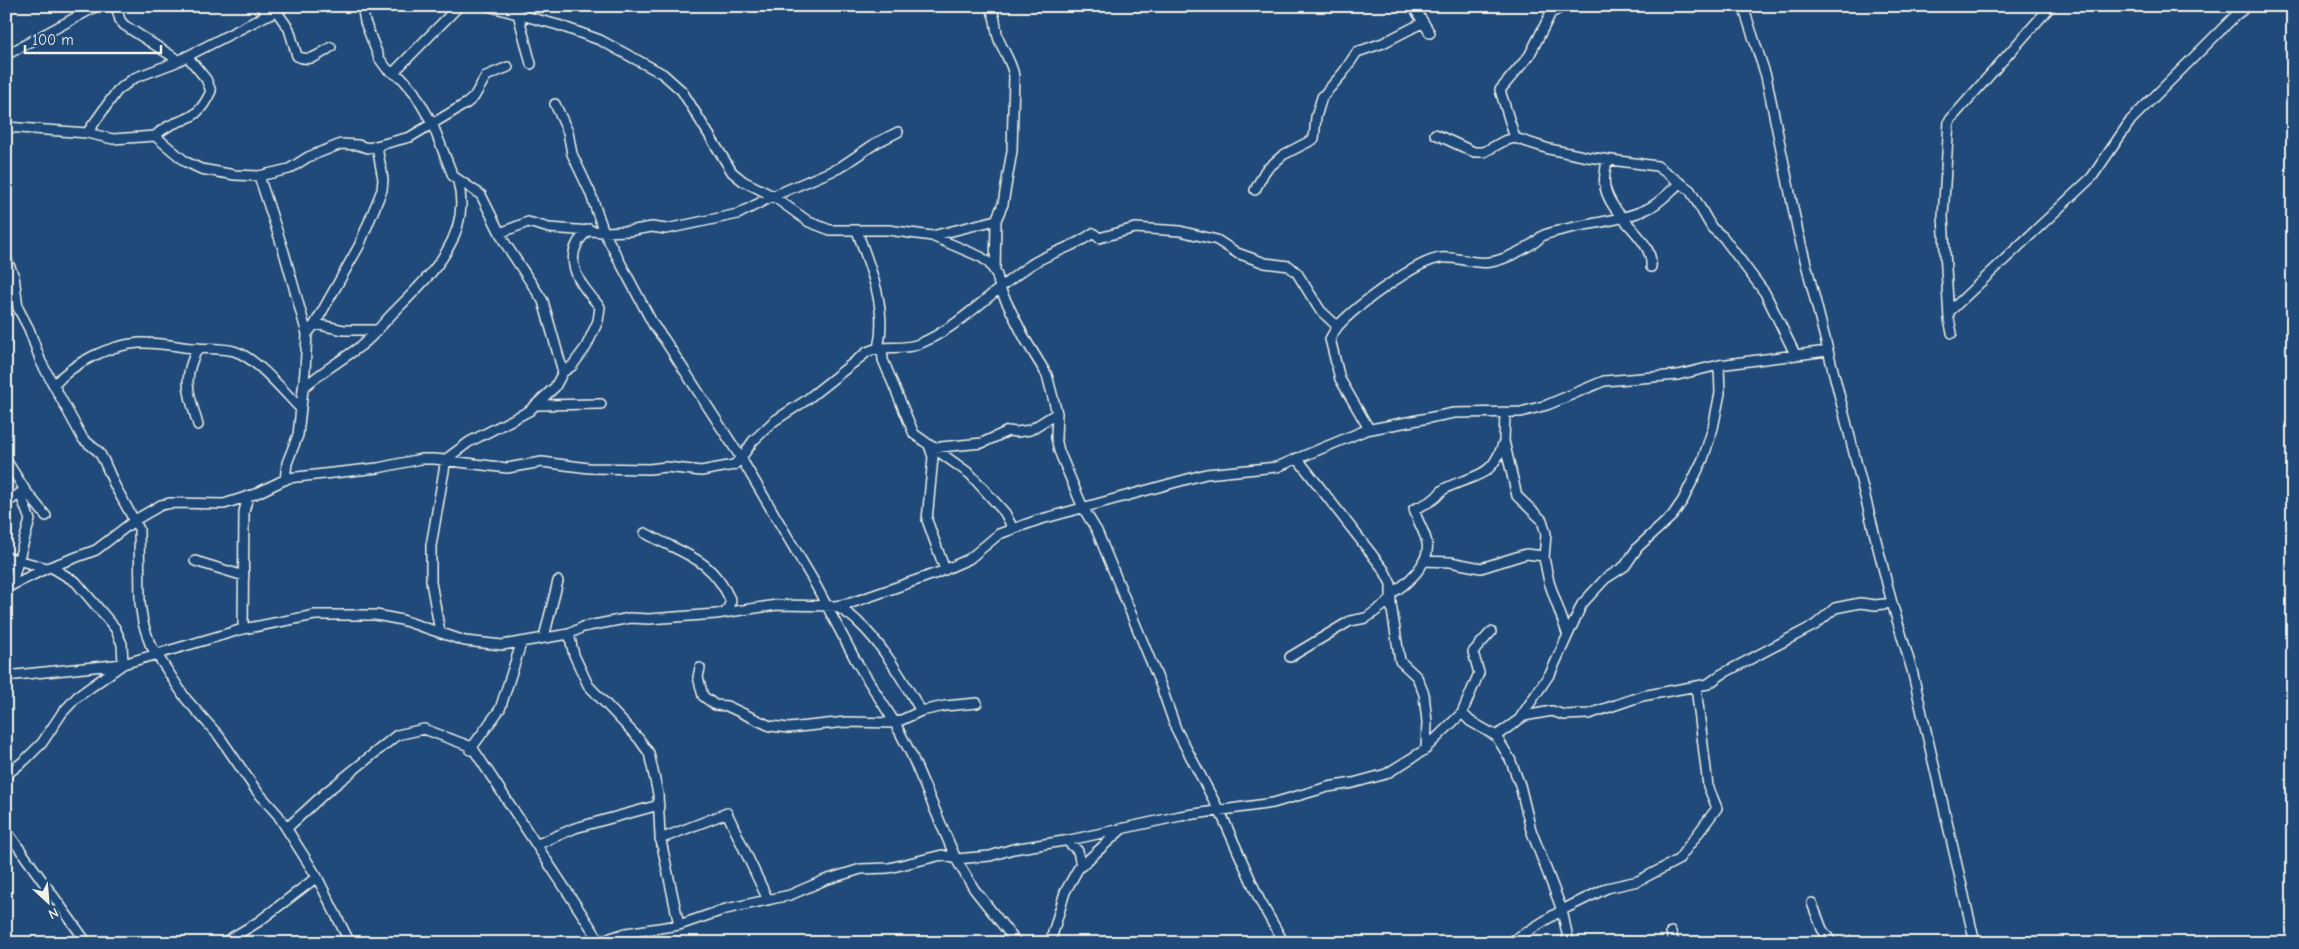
<svg xmlns="http://www.w3.org/2000/svg" width="2299" height="949" viewBox="0 0 2299 949" font-family="'Comic Neue',sans-serif">
  <style>
    .lines { fill: none; stroke-linecap: round; stroke-linejoin: round }
    .street-casing { stroke: #f4f1e8; stroke-width: 12 }
    .street { stroke: #1f4a7a; stroke-width: 9 }
  </style>
  <rect width="100%" height="100%" fill="#1f4a7a"/>
  <filter id="ink" filterUnits="userSpaceOnUse"><feTurbulence type="fractalNoise" baseFrequency=".02" numOctaves="2"/><feDisplacementMap in="SourceGraphic" scale="10" xChannelSelector="R" yChannelSelector="G"/><feConvolveMatrix kernelMatrix="1 2 1 2 8 2 1 2 1" color-interpolation-filters="sRGB"/></filter>
  <g filter="url(#ink)">
    <g class="lines">
      <defs>
        <path id="street" d="M116,6L120,20L124,25L178,60
          M260,6L270,15
          M362,6L365,22L379,58L387,69L403,79L414,92L432,123L453,176L481,195L505,243L543,301L563,372
          M488,6L558,25L600,40L663,74L682,91L732,172L743,181L773,196L809,222L830,230H888L932,236L981,257L989,263L995,272
          M516,6L531,64
          M989,6C998,19 994,27 999,40C1004,52 1012,63 1014,76L1012,151L1003,204L996,220L995,272L997,275L1000,289L1025,339L1047,375L1057,413L1056,438L1059,451L1083,508L1097,531L1161,686L1176,729L1223,818L1260,901L1284,943
          M1413,6L1430,33
          M1743,6L1766,76L1798,232L1892,603L1912,670L1975,943
          M277,12L289,29L297,56C310,63 320,54 331,47
          M6,55L97,6
          M393,73L459,6
          M555,104L568,132L572,154L590,192L604,232L654,326L664,339L741,458L813,580L856,661L895,723L911,754L956,859L974,889L1017,943
          M6,127L87,133L113,139L155,136L186,162L201,169L235,175L259,176L289,169L308,157L341,144L358,145L368,148L410,137L467,103L474,97L486,76L508,67
          M87,133L117,91L134,78L174,63L285,6
          M1435,134L1474,152H1484L1504,141L1515,138L1549,149L1588,157L1657,166L1690,190L1712,228L1723,237L1765,293L1795,354
          M155,136C179,113 194,129 211,91L206,79L187,56
          M1515,138L1500,90L1529,56L1551,13L1564,6
          M1607,160C1606,168 1603,179 1605,187C1611,218 1654,238 1651,267
          M259,176L284,252L307,334L305,371L298,435L287,463L285,480
          M1255,190L1265,171L1283,155L1314,139L1316,117L1322,97L1343,73L1357,52L1383,43L1422,23
          M857,231C870,267 888,309 878,348
          M500,233L528,222L549,228L604,232L628,231L652,227L666,229L738,214L773,196L839,168L876,143L898,132
          M932,236L996,220
          M6,258L14,276L18,308L29,329L41,362L83,439L99,452L104,461L115,486L139,529L140,603L143,623L150,644L186,699L219,736L256,790L278,815L317,877L350,943
          M1949,312L2092,177L2131,120L2236,15L2248,6
          M315,324L344,330H376
          M1952,333L1949,319L1943,217L1949,121L2051,6
          M307,334L315,324L359,246L382,190L383,179L377,147
          M198,348C181,380 189,393 198,425
          M882,348L883,360L914,434L970,474L1005,513L1013,529
          M55,384C74,362 110,345 139,343C157,342 175,346 192,348C206,349 222,348 234,351C257,358 283,391 300,408
          M303,388C321,372 342,360 362,345C374,336 383,323 394,312C429,277 473,236 458,182
          M536,405L601,404
          M1505,413L1504,441L1517,496L1542,520L1546,534L1544,558L1549,582L1567,633
          M1369,429L1340,379L1330,339C1332,335 1335,330 1338,326C1354,308 1417,260 1441,258C1458,256 1473,265 1490,262C1505,260 1519,252 1532,244C1537,242 1539,237 1544,235C1578,223 1614,224 1647,209C1659,204 1670,191 1680,183
          M1297,458L1384,570L1391,584V604L1400,661L1417,677L1424,694L1427,722L1426,749
          M6,460L25,490L46,516
          M6,503L25,490
          M645,533C684,555 710,556 731,601L726,612
          M6,557L47,568
          M195,561L244,576
          M1423,561L1450,562L1481,568L1526,554L1544,556
          M945,570L927,520L933,457L930,448L982,443L1008,431L1017,432L1030,430L1057,413
          M11,586L30,520L20,493
          M6,588L47,568L96,550L135,520L161,505L171,503L224,504L255,494L288,478L378,468L421,459H435L507,468L542,462L589,468L649,469L666,467L701,471L734,465L741,458L753,441L774,421L805,401L867,352C884,344 902,351 919,344C963,325 992,290 1032,264C1051,252 1075,247 1093,233L1099,238L1135,228L1180,231L1217,240L1237,253L1265,263L1289,266L1297,273L1320,310L1337,326
          M1392,593C1407,584 1431,563 1427,543C1425,532 1417,521 1414,509C1421,506 1429,503 1435,498C1439,495 1441,490 1446,488C1477,473 1492,479 1504,441
          M836,606C843,611 852,615 858,622C884,646 903,681 921,711
          M243,629L244,512L248,496
          M440,632L431,582V546L446,459L469,442L529,411L555,387L563,372L572,366L586,347L598,321L600,307C585,290 565,268 577,244C579,239 585,234 589,229
          M569,634L574,655L588,685L639,739L649,753L658,794L660,836L679,925
          M544,637L558,581
          M1290,657L1350,621L1366,618L1391,600
          M700,668L698,677L703,696L715,705L727,706L770,726L789,728L846,722L895,723L921,711L945,706L977,703
          M6,676L123,664L243,629L315,615H376L402,620L465,641L502,645L569,634L583,627L630,618L649,619L716,614L777,605L836,606L851,603L937,573L969,559L999,534L1038,520L1206,474L1277,467L1366,430L1454,413L1521,412L1547,405L1604,381L1678,375L1719,365L1827,351
          M1462,713L1470,721L1496,736L1510,759L1520,785L1531,830L1562,910L1569,943
          M1520,718L1551,672L1582,604L1605,579L1625,566L1638,547L1672,516L1683,500L1703,459L1713,428L1720,393L1719,365
          M1496,736L1524,716L1552,711L1564,715L1589,714L1642,696L1708,684L1722,674L1815,625L1835,608L1860,603L1875,605L1892,603
          M470,750L500,709L521,644
          M6,775L25,760L42,743L62,713L77,697L123,664L122,644L115,628L76,582L51,567
          M287,828L325,793L397,735L424,729L472,747L601,943
          M6,830L87,943
          M660,839L727,813L768,900
          M1067,841L1078,851L1081,866
          M538,844L575,828L659,805
          M1812,903L1822,929L1832,943
          M1671,932L1674,943
          M601,941L626,933L679,925L726,909L790,895L825,880L861,869L889,868L942,855L956,859L990,856L1013,849L1070,840L1180,816L1273,803L1328,787L1353,783L1386,774L1423,751L1462,713L1479,673L1473,652L1491,632
          M223,943L258,922L317,877
          M1050,943L1065,892L1078,869L1123,828
          M1509,943L1562,910L1607,888L1638,881L1678,860L1717,808L1708,786L1696,687"/>
      </defs>
      <use href="#street" class="street-casing"/>
      <use href="#street" class="street"/>
    </g>
  </g>
  <rect width="2299" height="949" fill="none" stroke="#1f4a7a" stroke-width="25"/>
  <rect x="12" y="12" width="2274" height="924" fill="none" stroke="#f4f1e8" stroke-width="2" filter="url(#ink)"/>
  <g transform="translate(48 902) rotate(154)" stroke="#1f4a7a" stroke-width="4" paint-order="stroke">
  <path d="M0-4L9 19L0 12L-9 19Z" fill="#f4f1e8"/>
  <text y="-8" font-size="14" font-weight="bold" text-anchor="middle" fill="#f4f1e8">N</text>
  </g>
  <path d="M25 45v8h136v-8" fill="none" stroke="#f4f1e8" stroke-width="2.5"/>
  <text x="32" y="45" font-size="15" fill="#f4f1e8" stroke="#1f4a7a" stroke-width="4" paint-order="stroke">100 m</text>
</svg>
